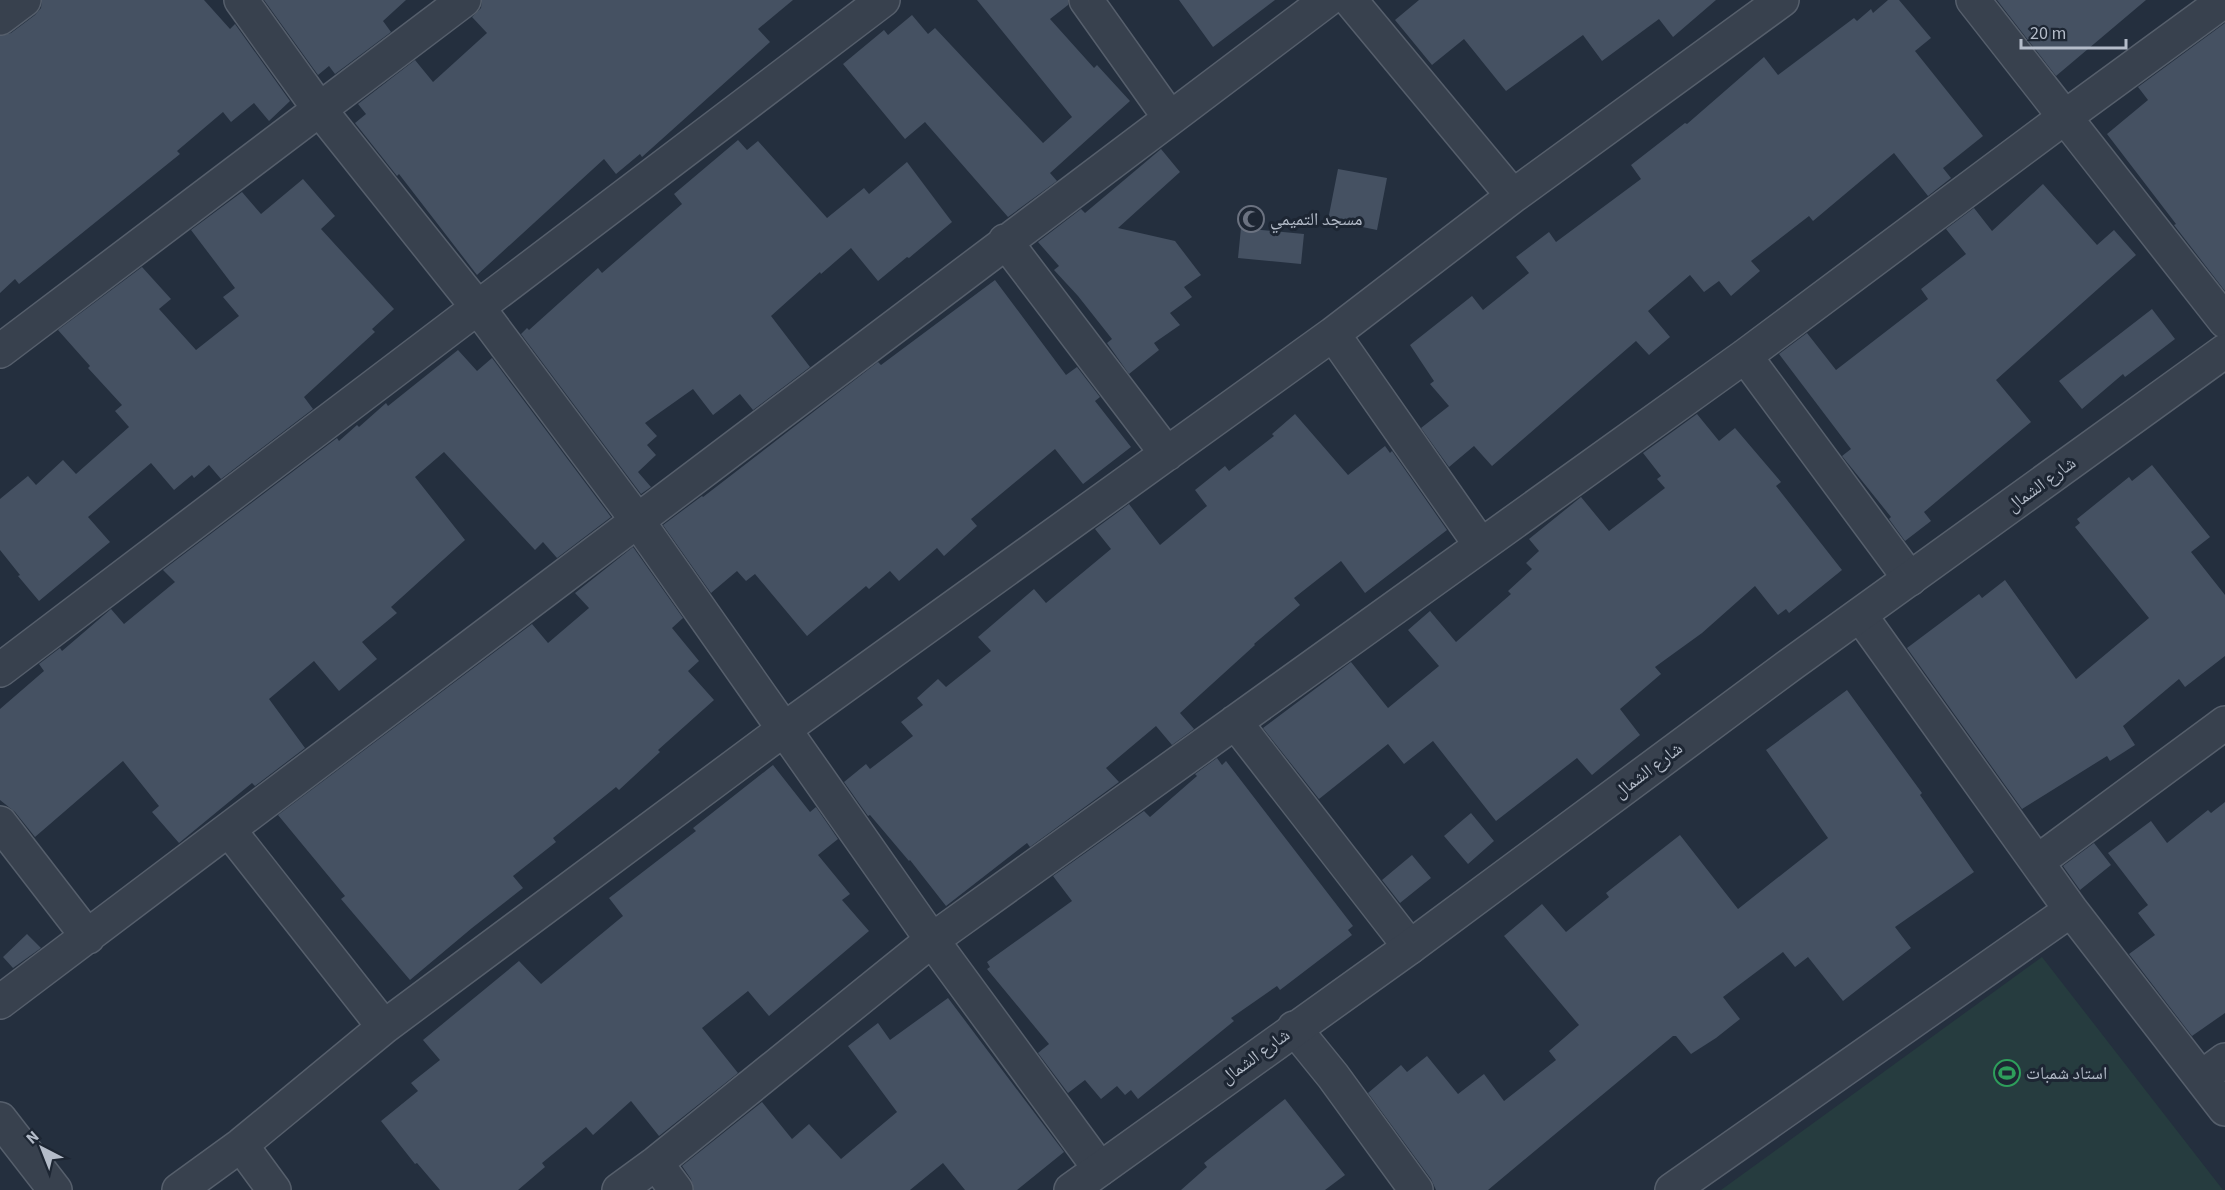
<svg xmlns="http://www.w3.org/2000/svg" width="2225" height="1190" viewBox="0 0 2225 1190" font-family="'Source Sans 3','Noto Naskh Arabic',sans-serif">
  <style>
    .green { fill: #263c3f }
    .building { fill: #455162 }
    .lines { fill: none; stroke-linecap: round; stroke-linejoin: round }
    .minor-casing { stroke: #565f6c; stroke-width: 36 }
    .tertiary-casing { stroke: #565f6c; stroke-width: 36 }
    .minor { stroke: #38414e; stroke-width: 33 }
    .tertiary { stroke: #38414e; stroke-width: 33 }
    .labels { text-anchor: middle; stroke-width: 6; stroke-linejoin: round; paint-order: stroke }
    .poi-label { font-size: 18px; fill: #b4bcc9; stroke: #1d2633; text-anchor: start }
    .street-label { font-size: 18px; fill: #b4bcc9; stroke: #1d2633 }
  </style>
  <rect width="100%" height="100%" fill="#242f3e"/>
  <path class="green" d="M2042,957L2223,1190H1721Z"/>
  <path class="building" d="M42,0H204L230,29L235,24L290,101L269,121L254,103L231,122L223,112L177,151L180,154L19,284L15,279L0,293V36L11,33L35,15L41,8Z
    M264,0H406L383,21L391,32L335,74L329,66L318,75Z
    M482,0H793L758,29L770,42L642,157L640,154L616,174L604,159L477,275L399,174L397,176L355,123L366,114L358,104L415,60L433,82L487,33L472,17L481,8Z
    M977,0H1068V5L1050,19L1094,68L1097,65L1130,101L1050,173L1057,181L1008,217L925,122L905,139L843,64L884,30L888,35L912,15L928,34L935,28L1043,143L1072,117Z
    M1179,0H1275L1213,47Z
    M1419,0H1716L1673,37L1659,19L1602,61L1583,35L1506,91L1464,39L1432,65L1395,20Z
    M1888,0H1899L1931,38L1915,51L1983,136L1943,168L1951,178L1928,196L1894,153L1813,221L1809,216L1751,261L1760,271L1731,296L1719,281L1704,292L1690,275L1648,311L1670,337L1649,355L1636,341L1492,466L1474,446L1449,467L1421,428L1449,406L1430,384L1434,381L1410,345L1472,296L1483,310L1529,273L1516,257L1549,232L1556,242L1641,179L1631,165L1685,123L1687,124L1764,57L1778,75L1854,18L1857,21L1871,9L1873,13Z
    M1997,0H2146L2056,76Z
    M2225,23V291L2174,225L2176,224L2107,134L2148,100L2138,87Z
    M738,140L747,150L758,141L827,218L864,188L869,194L907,162L952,222L909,258L907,257L878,281L851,248L821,274L820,272L771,316L810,367L753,410L740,394L713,415L693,389L645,423L657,436L647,445L656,455L638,472L651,487L641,494L521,334L527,328L529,330L598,268L602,273L682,204L674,194Z
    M1161,149L1180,172L1118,228L1175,241L1201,275L1184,287L1192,297L1170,313L1180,325L1154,343L1159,350L1129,374L1107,343L1112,339L1078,296L1054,270L1059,266L1038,242L1081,209L1085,213Z
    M1338,169L1387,178L1377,230L1328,220Z
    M303,179L335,216L321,229L394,309L372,329L375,332L304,397L313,409L221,479L209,465L194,478L192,475L174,490L151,463L88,517L110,542L39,601L18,576L20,575L0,550V499L28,476L36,485L63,460L76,474L129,427L115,411L122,405L88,368L90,366L58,330L142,267L171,299L159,309L196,350L239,316L223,297L235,288L191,230L242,192L261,214Z
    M2043,184L2097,245L2114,230L2136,255L1996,380L2031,422L1924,512L1931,521L1905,541L1889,519L1891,517L1842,456L1851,449L1779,354L1807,333L1836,370L1928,299L1921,289L1966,254L1946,229L1974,208L1992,231Z
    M1241,228L1304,234L1301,264L1238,258Z
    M995,280L1066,375L1077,367L1100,397L1095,401L1131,447L1083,484L1055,449L971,519L977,526L944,556L937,548L899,581L890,571L869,589L866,586L807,636L755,574L746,581L737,571L711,593L663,525L702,496L703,497L878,362L881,365Z
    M2152,309L2175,339L2125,377L2123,374L2082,409L2059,381Z
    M458,350L477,371L492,358L611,517L557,558L543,542L535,550L444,452L415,477L465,540L391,607L397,613L362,642L377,659L339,691L314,661L269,699L305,748L255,786L252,783L179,843L152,812L159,806L123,761L35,837L15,812L0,800V709L44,671L39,664L60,648L62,651L111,609L124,624L175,582L163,570L337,438L339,441L357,425L359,427L386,403L388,406Z
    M1295,414L1348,475L1385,446L1390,453L1392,451L1447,530L1365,593L1341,561L1294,598L1300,605L1254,644L1255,645L1180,713L1194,729L1172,745L1156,726L1106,768L1119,782L1030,847L1027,843L946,906L910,860L909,861L870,815L868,816L844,782L866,764L870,769L913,736L901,722L923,705L917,698L938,679L946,687L991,651L978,637L1034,589L1046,603L1111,549L1095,529L1129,504L1160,545L1207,506L1195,490L1225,466L1229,471L1274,436L1272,434Z
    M1697,414L1719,441L1735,428L1781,482L1776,486L1842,570L1789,613L1786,609L1778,615L1755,586L1702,633L1655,667L1661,674L1620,709L1640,735L1592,775L1577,758L1496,821L1433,741L1404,764L1388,744L1319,799L1263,728L1351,662L1388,708L1439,666L1408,630L1430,611L1456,642L1511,594L1508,591L1532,569L1526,563L1539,551L1529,539L1581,497L1609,531L1665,488L1657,479L1661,476L1643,453Z
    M2152,465L2210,537L2191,552L2225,595V656L2185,687L2179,679L2123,726L2135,745L2110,761L2107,756L2022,809L1907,648L1979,594L1982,598L2005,580L2076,679L2149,618L2075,527L2080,523L2077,519L2129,477L2132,481Z
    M633,547L683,618L672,628L699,661L688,671L714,700L658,750L660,752L619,790L616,787L553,838L556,842L513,876L523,888L472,928L410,980L341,899L345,896L278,815L532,624L548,643L589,608L575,593Z
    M1847,690L1922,793L1920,795L1974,872L1895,927L1911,948L1843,1001L1808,957L1795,967L1783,952L1723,997L1740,1019L1716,1038L1691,1054L1676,1036H1673L1488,1190H1436L1431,1179L1368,1093L1401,1065L1407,1072L1427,1056L1458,1094L1484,1074L1504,1101L1556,1060L1549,1051L1579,1025L1504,936L1542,904L1566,932L1609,897L1606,893L1680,835L1738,909L1828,838L1766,750Z
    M1217,758L1222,765L1226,761L1353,926L1348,930L1352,935L1280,990L1277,986L1231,1018L1234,1021L1138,1099L1131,1090L1125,1095L1117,1086L1101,1099L1085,1080L1068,1093L1038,1053L1049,1044L987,969L990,967L987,962L1072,901L1053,876L1144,811L1150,817L1197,776L1195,774Z
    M773,765L810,812L816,807L838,839L818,855L850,894L842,900L869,931L769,1016L748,991L702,1028L738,1073L659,1136L631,1101L593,1135L586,1127L542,1163L545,1167L518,1190H440L417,1163L415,1164L381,1121L418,1091L411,1083L440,1060L423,1040L519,961L541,984L623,916L609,898L696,831L693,828Z
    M2225,802V1013L2192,1036L2129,954L2155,935L2138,913L2148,905L2108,853L2151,821L2167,843L2208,810L2211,813Z
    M1471,813L1494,841L1468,864L1444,836Z
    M2094,843L2111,865L2080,890L2063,866Z
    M1412,855L1431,878L1400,903L1382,880Z
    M27,934L41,948L13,968L3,957Z
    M948,998L1064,1152L1017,1190H965L943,1163L910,1190H694L691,1179L682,1166L762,1102L792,1139L809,1124L841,1159L897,1112L848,1046L878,1023L890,1040Z
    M1285,1099L1345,1175L1325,1190H1181L1207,1167L1204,1163Z"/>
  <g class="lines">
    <defs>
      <path id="minor" d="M241,0L320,110L479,309L637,520L932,940L1100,1169
        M1086,0L1170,118
        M1350,0L1513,196
        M1973,0L2225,321
        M0,18L24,0
        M1005,241L1167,454
        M1333,334L1480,544
        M0,351L464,0
        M1745,356L1910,579
        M1860,615L2071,910L2225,1109
        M0,670L883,0
        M1235,722L1410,947
        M0,823L88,937
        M229,830L384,1027
        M2037,862L2225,723
        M0,1002L1327,0
        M1294,1028L1333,1076L1416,1190
        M2202,1077L2225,1060
        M0,1119L55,1190
        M241,1145L274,1190
        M656,1163L676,1190
        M179,1190L241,1145L384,1027L783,730L1333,334L1513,196L1782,0
        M619,1190L656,1163L932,940L1745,356L2065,117L2225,0
        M1672,1190L2071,910"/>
      <path id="tertiary" d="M1071,1190L1410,947L1790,665L2225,351"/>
    </defs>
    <use href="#minor" class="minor-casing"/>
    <use href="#tertiary" class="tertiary-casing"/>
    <use href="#minor" class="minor"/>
    <use href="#tertiary" class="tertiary"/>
  </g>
  <defs>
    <symbol id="mosque-ring" viewBox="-11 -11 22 22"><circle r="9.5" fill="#1d2633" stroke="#6b7280" stroke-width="1.5"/><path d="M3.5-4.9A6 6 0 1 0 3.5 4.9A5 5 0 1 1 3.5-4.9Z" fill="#6b7280"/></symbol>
    <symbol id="stadium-ring" viewBox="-11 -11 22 22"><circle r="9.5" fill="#1d2633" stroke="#2e9e5b" stroke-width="1.5"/><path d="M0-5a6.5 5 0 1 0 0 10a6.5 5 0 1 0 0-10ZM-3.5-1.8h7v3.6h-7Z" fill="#2e9e5b"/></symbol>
  </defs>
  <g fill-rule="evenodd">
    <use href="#mosque-ring" x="1236" y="204" width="30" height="30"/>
    <use href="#stadium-ring" x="1992" y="1058" width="30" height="30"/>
  </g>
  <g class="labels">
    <g class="poi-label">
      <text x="1270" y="225">مسجد التميمي</text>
      <text x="2026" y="1079">استاد شمبات</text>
    </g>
    <g class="street-label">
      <text transform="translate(2041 484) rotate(-36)" y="6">شارع الشمال</text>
      <text transform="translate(1648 770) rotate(-37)" y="6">شارع الشمال</text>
      <text transform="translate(1255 1056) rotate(-36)" y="6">شارع الشمال</text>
    </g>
  </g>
  <g transform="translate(42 1148) rotate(318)" stroke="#1d2633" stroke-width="4.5" paint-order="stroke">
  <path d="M0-4.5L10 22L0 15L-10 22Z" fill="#b4bcc9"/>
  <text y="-9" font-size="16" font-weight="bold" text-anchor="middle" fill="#b4bcc9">N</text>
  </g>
  <path d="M2021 39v9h105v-9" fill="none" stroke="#b4bcc9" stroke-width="3"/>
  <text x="2030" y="39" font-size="18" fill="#b4bcc9" stroke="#1d2633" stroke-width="4.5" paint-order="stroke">20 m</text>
</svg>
